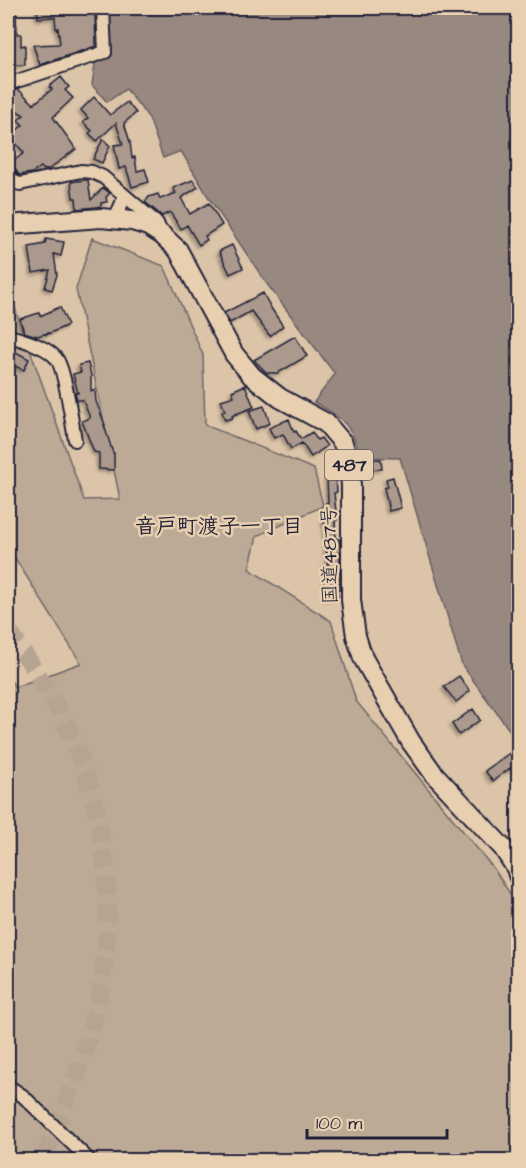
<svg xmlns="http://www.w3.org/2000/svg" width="526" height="1168" viewBox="0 0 526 1168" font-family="'Architects Daughter','Klee One',sans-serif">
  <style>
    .green { fill: #bcaa96; stroke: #6f6668; stroke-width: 1.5 }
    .water { fill: #978880; stroke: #685f64; stroke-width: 1.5 }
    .building { fill: #aa998c; stroke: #22223b; stroke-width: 1.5; filter: url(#shadow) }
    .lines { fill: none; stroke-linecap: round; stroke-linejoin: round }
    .highway-tunnel { stroke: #b6a492; stroke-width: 18; stroke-dasharray: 18 9; stroke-linecap: butt }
    .minor-casing { stroke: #22223b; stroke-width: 16 }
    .highway-casing { stroke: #22223b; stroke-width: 22 }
    .minor { stroke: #e7cfaf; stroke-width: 12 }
    .highway { stroke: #e7cfaf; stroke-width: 18 }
    .labels { text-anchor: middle; stroke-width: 5; stroke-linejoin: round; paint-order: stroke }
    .shield { fill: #e7cfaf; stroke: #5d565e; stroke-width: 1.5 }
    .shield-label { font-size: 18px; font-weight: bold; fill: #22223b }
    .street-label { font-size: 20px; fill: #22223b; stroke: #e7cfaf }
    .neighbourhood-label { font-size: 21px; font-weight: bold; fill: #22223b; stroke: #e7cfaf }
  </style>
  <defs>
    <filter id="shadow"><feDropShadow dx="-2.5" dy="2.5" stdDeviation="1.5" flood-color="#0004"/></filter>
  </defs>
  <rect width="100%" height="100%" fill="#dbc4a8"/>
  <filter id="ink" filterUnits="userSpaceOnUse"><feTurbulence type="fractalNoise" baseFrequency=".0167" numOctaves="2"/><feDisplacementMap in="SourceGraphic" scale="12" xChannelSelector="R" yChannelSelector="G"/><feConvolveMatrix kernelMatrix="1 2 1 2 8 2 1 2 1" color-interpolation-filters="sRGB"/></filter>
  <g filter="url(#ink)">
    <path class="green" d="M92,238L164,266L203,355L205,425L314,469L323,506L257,536L249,569L331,621L356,701L494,869L518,906V1160H8V677L15,687L81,663L8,547V289L84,500L120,499L76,289Z"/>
    <path class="water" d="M107,8H518V742L462,665L400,458L359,457C358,451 357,444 354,438C347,420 330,411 314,402L335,374L267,284L209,198L181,151L163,158L149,118L126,89L107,102L92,85L96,57L110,52Z"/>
    <path class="building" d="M37,8H49V9L85,8V14L95,13L96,46L40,65L33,45L60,44L58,28L56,29L55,17L38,18Z
      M8,13H16L17,34H21V46L25,45V65H13V45H8Z
      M61,77L69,87L65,90L73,98L53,117L76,149L49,169L44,170L41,167L32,173L19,175L11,163L24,153L10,136L23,125L18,120L24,115L8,105V92L18,89L34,104L52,89L49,87Z
      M94,97L110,115L127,102L136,113L124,123L130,142L132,158L135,157L137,171L145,169L149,182L132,187L126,167L119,169L114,145L123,144L116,123L97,141L89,133L92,131L83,122L88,118L81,110Z
      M103,139L110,146L102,163L93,159Z
      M84,180H88L91,200L103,188L110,193L106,197L107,202L101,203V206L96,207L77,209L76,198H73L71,182Z
      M193,180L198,187L181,198L190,214L209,203L222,225L205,236L207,240L199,245L187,225L181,229L170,212L162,216L145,202L149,197L158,194L160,199L176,193L173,188Z
      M46,239L64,242L61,256L54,254L57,275L52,290L45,288L50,270L33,273L29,247L45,244Z
      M232,245L243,268L230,274L219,251Z
      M263,293L271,308L283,326L270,336L251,311L230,323L224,313Z
      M60,307L68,325L48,334V333L37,336L24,332L20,319L39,313L40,316Z
      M295,336L307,356L278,373H267L254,360Z
      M14,351L29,359L24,370L8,363Z
      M88,363L91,375V391L95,390L96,401L105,425H104L113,453H114V470L99,469V453L94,452L82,421L90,418L83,400H77L75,393H78L73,374L81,372L79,365Z
      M245,385L254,407L236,414L232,416L233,418L225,420L222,412L225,411L221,400L234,396L232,391Z
      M264,406L270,423L256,429L249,411Z
      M289,419L294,432L296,431L301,439L312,432L317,440L321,438L327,446L311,457L302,443L291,449L283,434L274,438L269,428Z
      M381,459L382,469L361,470L359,460Z
      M393,477L401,508L389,511L384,488L388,487L386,479Z
      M327,478H333L336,480L337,492L334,493L337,520H335L336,539H339L340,549V589H337L338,597L328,598L324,566H328L324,520H327L326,503H328Z
      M459,676L470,691L456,702L444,687Z
      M473,709L480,720L459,735L452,724Z
      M511,752L519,762V766L512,771L510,768L493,781L485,771Z"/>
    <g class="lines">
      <path class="highway-tunnel" d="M8,630C30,662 52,695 69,731C106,811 117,911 99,997C87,1054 64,1107 43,1160"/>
      <defs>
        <path id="minor" d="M8,84L105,52L103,8
          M8,174L14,182L20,184L81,171L92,172L103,177L157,223L159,228
          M115,219L125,196
          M10,336C25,341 46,346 56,358C65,368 72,424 75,440
          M8,1086L23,1096L89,1160"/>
        <path id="highway" d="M8,225L101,218L132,221L148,226L162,235L178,250L234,354L252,376L280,398L326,423L343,443L348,460L351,485V600L356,636L363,658L411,742L434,774L503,848L516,868L518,875"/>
      </defs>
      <use href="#minor" class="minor-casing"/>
      <use href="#highway" class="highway-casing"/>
      <use href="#minor" class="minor"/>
      <use href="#highway" class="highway"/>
    </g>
  </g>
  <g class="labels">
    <rect class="shield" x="325" y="450" width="48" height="30" rx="4.5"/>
    <g class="shield-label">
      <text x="349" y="471">487</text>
    </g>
    <g class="street-label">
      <text transform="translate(329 555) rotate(-91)" y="7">国道487号</text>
    </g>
    <g class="neighbourhood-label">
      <text x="219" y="533">音戸町渡子一丁目</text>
    </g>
  </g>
  <rect width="526" height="1168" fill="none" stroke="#e7cfaf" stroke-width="30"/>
  <rect x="15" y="15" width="496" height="1138" fill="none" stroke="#22223b" stroke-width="2" filter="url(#ink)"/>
  <path d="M307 1129v9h140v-9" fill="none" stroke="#22223b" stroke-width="3"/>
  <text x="316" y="1129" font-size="18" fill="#22223b" stroke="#e7cfaf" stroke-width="4.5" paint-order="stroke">100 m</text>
</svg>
